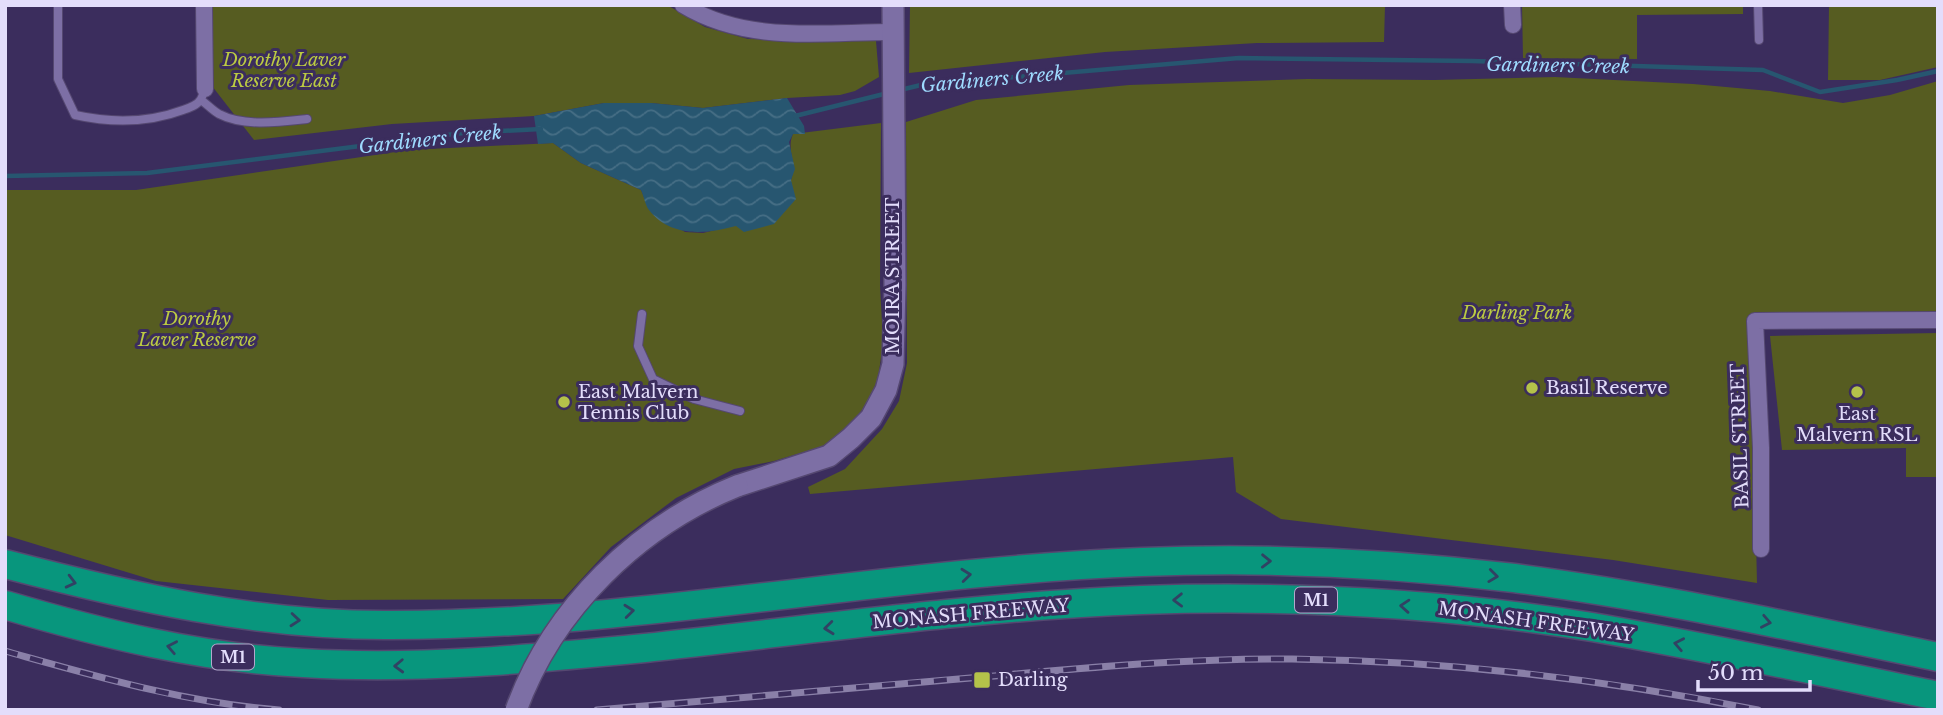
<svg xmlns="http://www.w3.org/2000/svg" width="1943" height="715" viewBox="0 0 1943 715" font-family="'Libre Baskerville',serif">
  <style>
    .green { fill: #565c21 }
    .water { fill: url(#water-waves) }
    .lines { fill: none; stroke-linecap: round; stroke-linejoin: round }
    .stream { stroke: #275670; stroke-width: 4.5 }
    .lane-casing { stroke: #554871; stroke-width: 10 }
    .street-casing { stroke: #554871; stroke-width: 18 }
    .secondary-casing { stroke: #554871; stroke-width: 24 }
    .highway-casing { stroke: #554871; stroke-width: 31 }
    .lane { stroke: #7d6fa5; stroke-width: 8 }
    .street { stroke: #7d6fa5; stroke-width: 16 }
    .secondary { stroke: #7d6fa5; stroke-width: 21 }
    .highway { stroke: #08967d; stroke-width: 28 }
    .rail-casing { stroke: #8a80a8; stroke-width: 7 }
    .rail { stroke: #3b2d5d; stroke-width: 4.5; stroke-dasharray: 13; stroke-linecap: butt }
    .secondary-bridge-casing { stroke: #554871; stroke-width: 24; stroke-linecap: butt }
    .secondary-bridge { stroke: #7d6fa5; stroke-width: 21 }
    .oneway { stroke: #314263 }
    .poi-dot { fill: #b4c24a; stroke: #3b2d5d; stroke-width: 2.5 }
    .labels { text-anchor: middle; stroke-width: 6; stroke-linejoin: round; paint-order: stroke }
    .shield { fill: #3b2d5d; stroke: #b1a8cc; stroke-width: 2 }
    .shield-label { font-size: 16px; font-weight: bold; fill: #e3ddfb }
    .park-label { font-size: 18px; font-style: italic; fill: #bccb42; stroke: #3b2d5d }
    .street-label { font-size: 18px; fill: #e3ddfb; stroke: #3b2d5d }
    .poi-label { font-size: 18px; fill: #e3ddfb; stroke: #3b2d5d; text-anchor: start }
    .water-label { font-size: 19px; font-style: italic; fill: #9edafe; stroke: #3b2d5d }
  </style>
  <defs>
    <pattern id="water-waves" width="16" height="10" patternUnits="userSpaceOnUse" patternTransform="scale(1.75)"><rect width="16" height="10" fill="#275670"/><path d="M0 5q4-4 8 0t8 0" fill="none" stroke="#466e85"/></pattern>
  </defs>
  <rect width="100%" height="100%" fill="#3b2d5d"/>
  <path class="green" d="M211,5H667L705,27L748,39L876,41L879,77L855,91L840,95L787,98L703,108L651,103H604L534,116L392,124L254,140L212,86Z
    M910,5H1385L1384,42L1257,43L1105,52L909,73Z
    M1522,5H1743V14L1637,15V59L1523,58Z
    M1829,5H1938V67L1880,80H1828Z
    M1555,77L1693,84L1770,91L1843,103L1890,95L1938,81V316L1751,323L1757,583L1613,560L1281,519L1236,492L1233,457L810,494L808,487L845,469L882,429L899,401L907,363L906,122L976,100L1129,85L1307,79L1434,80Z
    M881,123L880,285L883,343L878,379L866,405L846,430L824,446L774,461L734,469L676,498L611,547L563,599L328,600L156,581L5,535V190H136L409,150L553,143L581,163L641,190L649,209L685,232L703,233L736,225L791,180C797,163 786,149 793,134Z
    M1938,333V477H1906V448L1782,450L1770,336Z"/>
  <path class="water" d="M787,98L804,126L805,134H793L789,142L795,169L791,180L796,199L774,224L744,232L736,226C706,234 671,238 649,210C645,205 644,196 641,190L581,163L553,143L538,144L534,116L604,103H651L703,108Z"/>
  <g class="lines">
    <path class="stream" d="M900,90L921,85L1239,58L1472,61L1763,70L1820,92L1897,80L1938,71
      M795,116L888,93
      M5,176L147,173L463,133L541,129"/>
    <defs>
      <path id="lane" d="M58,5V79L75,115C111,123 148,123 183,110C189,108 198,105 201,99C203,96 203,92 205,89
        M1758,5L1759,40
        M201,100C207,104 212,110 219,114C244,127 280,122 307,119
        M642,314L638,346L653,379L694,399L740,411"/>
      <path id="street" d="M204,5L205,89
        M683,5C747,44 821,32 893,32
        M1512,5L1513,25
        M1761,549V448L1755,321L1938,320"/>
      <path id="secondary" d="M737,486L829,456L851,438L871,418L886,390L893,364L895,285L893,5"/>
      <path id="highway" d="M5,564C132,597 259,626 391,625C643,625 891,571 1142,562C1266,557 1391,563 1514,578C1656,596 1797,628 1938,657
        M5,605C103,634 201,658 303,663C417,670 531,659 645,648C810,630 976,606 1142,600C1292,595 1444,603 1592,627C1707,647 1823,672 1938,696"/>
    </defs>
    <use href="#lane" class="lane-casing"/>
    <use href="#street" class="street-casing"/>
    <use href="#secondary" class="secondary-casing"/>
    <use href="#highway" class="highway-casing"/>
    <use href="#lane" class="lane"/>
    <use href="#street" class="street"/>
    <use href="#secondary" class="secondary"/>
    <use href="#highway" class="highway"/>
    <defs>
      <path id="rail" d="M5,651C95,676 186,703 279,710
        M597,710C725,700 854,687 982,677C1086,668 1188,658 1292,659C1449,661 1604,679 1758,710"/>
    </defs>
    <use href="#rail" class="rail-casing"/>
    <use href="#rail" class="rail"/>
    <defs>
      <path id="secondary-bridge" d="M516,710C553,608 638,526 737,486"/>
    </defs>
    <use href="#secondary-bridge" class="secondary-bridge-casing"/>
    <use href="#secondary-bridge" class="secondary-bridge"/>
  </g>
  <defs><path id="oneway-chevron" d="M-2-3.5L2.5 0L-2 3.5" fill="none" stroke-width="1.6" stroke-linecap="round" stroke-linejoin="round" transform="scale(1.75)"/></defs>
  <g class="oneway">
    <use href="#oneway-chevron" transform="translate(1266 561) rotate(1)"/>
    <use href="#oneway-chevron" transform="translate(966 575) rotate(-6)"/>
    <use href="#oneway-chevron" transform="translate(1493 576) rotate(7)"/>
    <use href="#oneway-chevron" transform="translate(71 582) rotate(14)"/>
    <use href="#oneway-chevron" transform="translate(1178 600) rotate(179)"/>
    <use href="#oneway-chevron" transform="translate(1405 606) rotate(-176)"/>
    <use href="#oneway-chevron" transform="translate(629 611) rotate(-6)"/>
    <use href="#oneway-chevron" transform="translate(295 620) rotate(5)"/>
    <use href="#oneway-chevron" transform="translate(1766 622) rotate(11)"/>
    <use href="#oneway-chevron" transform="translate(829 628) rotate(174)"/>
    <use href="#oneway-chevron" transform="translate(1679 644) rotate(-169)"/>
    <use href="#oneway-chevron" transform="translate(172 647) rotate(-169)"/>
    <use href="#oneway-chevron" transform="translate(399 666) rotate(178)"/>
  </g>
  <g class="poi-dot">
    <circle cx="1532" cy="388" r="7"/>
    <circle cx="1857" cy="392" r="7"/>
    <circle cx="564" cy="402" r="7"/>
    <rect x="973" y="671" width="18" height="18" rx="3.5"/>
  </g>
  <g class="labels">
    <g class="shield">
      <rect x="1295" y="587.5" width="42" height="25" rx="5"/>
      <rect x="212" y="644.5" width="42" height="25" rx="5"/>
    </g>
    <g class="shield-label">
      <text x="1316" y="606">M1</text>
      <text x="233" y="663">M1</text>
    </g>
    <g class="park-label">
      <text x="284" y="66">Dorothy Laver<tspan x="284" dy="21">Reserve East</tspan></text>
      <text x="1517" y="319">Darling Park</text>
      <text x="197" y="325">Dorothy<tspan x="197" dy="21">Laver Reserve</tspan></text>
    </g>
    <g class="street-label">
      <text transform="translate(893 276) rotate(-90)" y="6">MOIRA STREET</text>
      <text transform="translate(1740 436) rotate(-92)" y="6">BASIL STREET</text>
      <text transform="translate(971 614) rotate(-5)" y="6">MONASH FREEWAY</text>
      <text transform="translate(1536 622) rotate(8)" y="6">MONASH FREEWAY</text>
    </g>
    <g class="poi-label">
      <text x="1546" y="394">Basil Reserve</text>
      <text x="578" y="398">East Malvern<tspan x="578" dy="21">Tennis Club</tspan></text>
      <text x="1857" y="420" text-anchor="middle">East<tspan x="1857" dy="21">Malvern RSL</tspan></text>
      <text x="998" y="686">Darling</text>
    </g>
    <g class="water-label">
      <text transform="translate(1558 65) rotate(1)" y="7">Gardiners Creek</text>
      <text transform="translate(992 79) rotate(-5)" y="7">Gardiners Creek</text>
      <text transform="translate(430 139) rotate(-6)" y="7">Gardiners Creek</text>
    </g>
  </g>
  <rect width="1943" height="715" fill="none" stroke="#e3ddfb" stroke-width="14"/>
  <path d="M1698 680v10h112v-10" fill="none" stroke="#e3ddfb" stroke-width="3.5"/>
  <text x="1708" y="680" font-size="21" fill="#e3ddfb" stroke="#3b2d5d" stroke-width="5" paint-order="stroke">50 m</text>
</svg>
